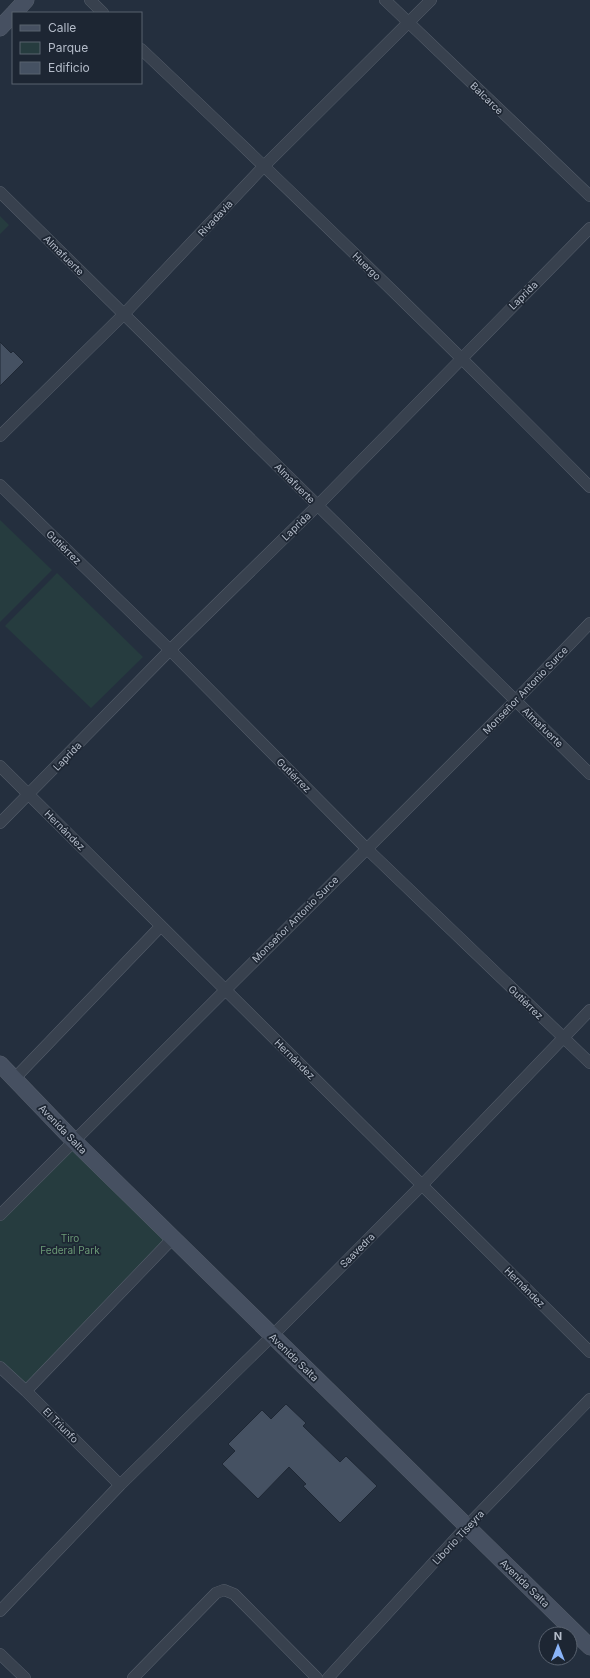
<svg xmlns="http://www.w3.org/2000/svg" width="590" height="1678" viewBox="0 0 590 1678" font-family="Inter,sans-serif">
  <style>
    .green { fill: #263c3f }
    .building { fill: #455162; stroke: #1f2835 }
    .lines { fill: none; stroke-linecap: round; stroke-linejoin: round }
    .street-casing { stroke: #565f6c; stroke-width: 12 }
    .secondary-casing { stroke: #565f6c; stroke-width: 17 }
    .street { stroke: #38414e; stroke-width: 11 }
    .secondary { stroke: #465061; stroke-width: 16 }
    .labels { text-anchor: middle; stroke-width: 3.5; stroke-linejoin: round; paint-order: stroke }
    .street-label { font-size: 10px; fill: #b4bcc9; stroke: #1d2633 }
    .park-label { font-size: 10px; fill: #6b9a76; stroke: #1d2633 }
  </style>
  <rect width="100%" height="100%" fill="#242f3e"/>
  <path class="green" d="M0,216L9,225L0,234Z
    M0,520L52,570L0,622Z
    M57,573L143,657L91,708L5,626Z
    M73,1140L173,1238L26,1391L0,1367V1215Z"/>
  <path class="building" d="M0,342L11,353L13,351L24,362L0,386Z
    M286,1404L306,1423L303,1426L340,1462L346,1456L377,1486L340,1523L303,1486L306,1484L289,1467L258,1499L222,1464L235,1451L228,1444L262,1410L271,1419Z"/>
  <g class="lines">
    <defs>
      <path id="street" d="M90,0L103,13
        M385,0L590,196
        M141,49C293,193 443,338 590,487
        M0,192L590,774
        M0,436L124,314L264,166L431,0
        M0,485L170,650L366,848L590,1063
        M0,766L590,1352
        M0,823L170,650L318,505L590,228
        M15,1078L161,926
        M0,1215L515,701L590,623
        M0,1367L26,1391L120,1485
        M26,1391L173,1238
        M0,1611L120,1485L272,1336L422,1185L590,1010
        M0,1654L25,1678
        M133,1678L216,1593L224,1590L234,1594L317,1678
        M328,1678L467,1526L590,1399"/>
      <path id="secondary" d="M14,13L26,0
        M0,28L13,14
        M0,1064L73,1140L590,1647"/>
    </defs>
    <use href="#street" class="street-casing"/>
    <use href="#secondary" class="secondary-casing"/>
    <use href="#street" class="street"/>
    <use href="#secondary" class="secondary"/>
  </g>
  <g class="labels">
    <g class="street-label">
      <text transform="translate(487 98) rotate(44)" y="4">Balcarce</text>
      <text transform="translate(215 218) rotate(-47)" y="4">Rivadavia</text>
      <text transform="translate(64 255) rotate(45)" y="4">Almafuerte</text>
      <text transform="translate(367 266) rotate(44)" y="4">Huergo</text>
      <text transform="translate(523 295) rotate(-45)" y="4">Laprida</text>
      <text transform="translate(295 483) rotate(45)" y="4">Almafuerte</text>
      <text transform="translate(296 526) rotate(-44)" y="4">Laprida</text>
      <text transform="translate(64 547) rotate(44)" y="4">Gutiérrez</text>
      <text transform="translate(525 690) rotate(-46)" y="4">Monseñor Antonio Surce</text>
      <text transform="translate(543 727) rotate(44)" y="4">Almafuerte</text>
      <text transform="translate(67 756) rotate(-46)" y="4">Laprida</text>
      <text transform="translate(294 775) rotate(45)" y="4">Gutiérrez</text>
      <text transform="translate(65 830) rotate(45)" y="4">Hernández</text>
      <text transform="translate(295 919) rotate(-45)" y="4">Monseñor Antonio Surce</text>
      <text transform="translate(526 1002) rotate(44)" y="4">Gutiérrez</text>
      <text transform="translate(295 1059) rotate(45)" y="4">Hernández</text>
      <text transform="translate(63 1129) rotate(46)" y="4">Avenida Salta</text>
      <text transform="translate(357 1250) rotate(-45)" y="4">Saavedra</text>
      <text transform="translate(525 1287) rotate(45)" y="4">Hernández</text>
      <text transform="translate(294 1357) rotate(44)" y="4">Avenida Salta</text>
      <text transform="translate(61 1425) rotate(45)" y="4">El Triunfo</text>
      <text transform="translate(458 1537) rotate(-47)" y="4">Liborio Tiseyra</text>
      <text transform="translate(525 1583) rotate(44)" y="4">Avenida Salta</text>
    </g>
    <g class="park-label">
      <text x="70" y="1242">Tiro<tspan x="70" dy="12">Federal Park</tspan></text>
    </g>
  </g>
  <rect x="12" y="12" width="130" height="72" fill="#1d2633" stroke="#59626f"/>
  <rect x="20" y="25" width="20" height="6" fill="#465061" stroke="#59626f"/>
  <text x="48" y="32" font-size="12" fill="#b4bcc9">Calle</text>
  <rect x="20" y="42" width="20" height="12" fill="#263c3f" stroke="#59626f"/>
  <text x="48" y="52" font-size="12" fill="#b4bcc9">Parque</text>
  <rect x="20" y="62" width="20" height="12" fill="#455162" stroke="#59626f"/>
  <text x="48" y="72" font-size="12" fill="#b4bcc9">Edificio</text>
  <g transform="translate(558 1646)"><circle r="19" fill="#1d2633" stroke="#59626f"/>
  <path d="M0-3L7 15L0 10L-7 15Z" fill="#8ab4f8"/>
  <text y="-6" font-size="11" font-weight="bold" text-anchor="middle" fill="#b4bcc9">N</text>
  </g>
</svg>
